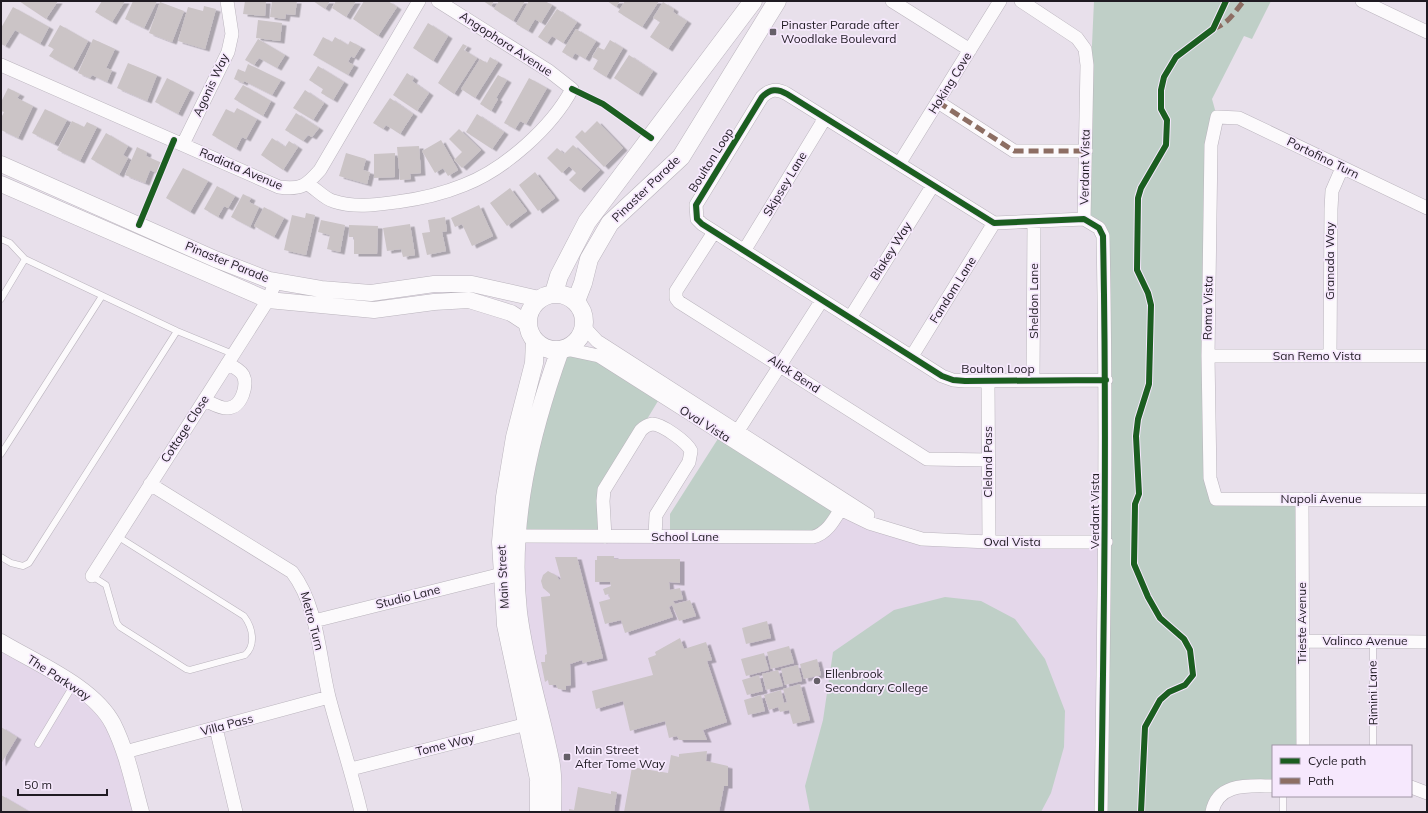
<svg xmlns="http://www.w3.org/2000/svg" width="1428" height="813" viewBox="0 0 1428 813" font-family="Mulish,sans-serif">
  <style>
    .built { fill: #e4d7ea }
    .green { fill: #bfcfc7 }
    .building { fill: #cbc4c6; filter: url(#shadow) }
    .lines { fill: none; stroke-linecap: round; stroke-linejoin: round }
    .service-casing { stroke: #bab4bd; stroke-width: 7 }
    .minor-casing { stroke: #bab4bd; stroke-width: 14 }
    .tertiary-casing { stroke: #bab4bd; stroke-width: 17 }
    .secondary-casing { stroke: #bab4bd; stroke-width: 19 }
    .service { stroke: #fcfafc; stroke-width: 6 }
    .minor { stroke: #fcfafc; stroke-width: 13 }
    .tertiary { stroke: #fcfafc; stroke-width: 16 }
    .secondary { stroke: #fcfafc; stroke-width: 18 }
    .quiet { stroke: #8d6e63; stroke-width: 5; stroke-dasharray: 10 5; stroke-linecap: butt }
    .cycleway-casing { stroke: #f6e8fd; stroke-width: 8 }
    .cycleway { stroke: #1b5e20; stroke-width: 6 }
    .poi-dot { fill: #655f68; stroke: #f6e8fd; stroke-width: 1.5 }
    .labels { text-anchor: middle; stroke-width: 3.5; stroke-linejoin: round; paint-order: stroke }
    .poi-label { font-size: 12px; fill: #1f1a22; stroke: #f6e8fd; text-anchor: start }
    .street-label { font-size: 12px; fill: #1f1a22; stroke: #f6e8fd }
  </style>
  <defs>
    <filter id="shadow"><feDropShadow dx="4.5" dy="2.5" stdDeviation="0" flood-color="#0004"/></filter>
  </defs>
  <rect width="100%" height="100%" fill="#e8e0eb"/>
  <path class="built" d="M840,509L896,533L1106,542L1101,812H542L517,536L813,537Z
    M1,642L105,711L141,812H1Z"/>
  <path class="green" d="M1094,1H1271L1252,39L1244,36L1212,99L1217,117L1211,145L1216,499H1302L1303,746H1273V786H1236L1212,812H1101L1103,236L1084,219Z
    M560,350L581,351L661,396L608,484L605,537L517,536Z
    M721,434L840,509L826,530L670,537V514Z
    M945,597L981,601L1015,619L1045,659L1065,711L1064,747L1051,793L1041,812H810L805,786L823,720L833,652L894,610Z"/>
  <path class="building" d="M19,1H58L46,19Z
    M102,1H125L112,22L95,12Z
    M133,1H157L144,28L125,19Z
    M245,1H266L265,16L243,14Z
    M272,1H297L295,15L286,14L285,19L270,17Z
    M313,1H330L325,9Z
    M336,1H356L346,17L332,8Z
    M364,1H388L397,7L378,36L353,19Z
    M483,1H494L491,6Z
    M499,1H525L513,21L494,9Z
    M529,1H545L552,5L541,23L535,19L528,31L516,24Z
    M607,1H620L616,7Z
    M625,1H659L642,27L618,12Z
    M160,2L184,11L172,42L149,33Z
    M663,2L674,9L673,12L687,21L668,49L650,37L660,22L653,18Z
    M204,6L216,9L205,49L178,41L188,7L203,11Z
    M13,7L49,27L40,44L15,30L5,46L1,44V28Z
    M557,9L577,22L563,43L552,36L547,43L538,37Z
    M258,20L282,23L280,41L256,38Z
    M428,23L448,36L433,61L413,48Z
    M60,25L88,41L73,69L49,56L54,49L48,46Z
    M576,29L596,41L585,59L575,53L572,58L562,52Z
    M323,37L332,42L335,37L348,45L350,41L361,47L354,58L351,56L348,62L354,65L348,75L313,55Z
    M93,39L115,49L106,68L112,70L107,82L92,75L90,78L78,73Z
    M258,39L285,55L277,68L259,58L254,65L245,60Z
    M610,40L623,48L606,77L593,69L598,60L592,57L598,47L604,50Z
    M463,44L467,46L464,50L477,58L454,94L438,83Z
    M629,55L653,71L638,94L614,78Z
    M490,57L498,62L475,98L461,89L480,59L487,63Z
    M128,63L157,75L147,101L117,88Z
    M248,64L281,80L272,95L244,81L243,83L234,79L238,69L245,72Z
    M318,66L344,82L333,100L321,93L323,89L309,80Z
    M407,73L414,78L412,81L429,93L417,111L393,95Z
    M498,75L507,80L496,98L498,99L491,111L480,104Z
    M167,78L190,90L178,114L155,102Z
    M529,78L547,88L526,124L520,121L515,129L504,123Z
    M243,85L271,101L263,116L234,99Z
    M8,88L20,94L17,98L33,106L18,138L1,130V118L4,112L1,111V102Z
    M305,90L324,103L313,120L293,108Z
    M390,98L413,114L400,134L386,125L383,129L373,123Z
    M237,108L257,119L246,139L242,137L236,149L212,135L226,109L234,113Z
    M45,109L67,120L54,144L32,133Z
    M296,113L319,128L312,137L308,135L303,141L285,130Z
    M477,114L504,132L492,149L466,132Z
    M72,121L84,127L87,122L97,127L80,161L57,150Z
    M597,121L623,148L604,167L575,137L582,130L585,133Z
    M459,129L481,150L462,168L454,160L462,152L449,139Z
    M106,133L128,146L123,155L128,158L119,175L91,159Z
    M272,138L285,147L289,141L298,147L283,170L261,155Z
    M441,140L458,170L448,176L443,168L435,173L422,151Z
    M573,145L600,170L580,190L569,180L576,173L569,166L562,173L547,158L557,148L564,154Z
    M419,146L421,173L410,174L411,179L400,180L397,147Z
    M137,147L147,152L146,156L162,163L157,173L150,170L145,183L125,175Z
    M346,153L366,159L363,170L370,172L367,184L339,176Z
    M395,153V177L374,178V154Z
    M183,168L208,181L190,212L166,198Z
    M535,172L555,198L538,211L519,185Z
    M217,186L235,196L228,208L224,206L218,217L204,209Z
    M510,188L527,211L507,226L490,203Z
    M243,194L251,198L249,202L259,207L250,227L231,217Z
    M479,205L493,236L472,246L462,224L455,227L451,218Z
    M264,207L284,218L274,237L254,226Z
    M306,213L315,215L306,255L284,250L292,215L305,218Z
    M445,217L447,231L442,232L446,251L427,255L422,233L430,232L428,220Z
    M321,220L345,225L340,252L327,249L330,235L318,232Z
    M410,224L415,255L403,257L401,249L387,251L383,228Z
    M349,225L378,226L377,254H354V237H349Z
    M597,556H614V559H680V583L669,582L670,590L680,588L683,599L673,601L675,604L690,600L696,616L679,621L672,605L669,607L673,617L625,633L621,620L605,624L599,602L610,599L609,594L605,595L603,589L611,586L610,582H595V560H597Z
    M555,557H577L603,658L583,663L582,660L570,664L571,685L566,686V690L558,689L556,685H549L548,680L545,682L541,662H545V655L547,654L541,597L550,596V594L543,588L541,581L543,575L548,571L557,576L559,580L561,579Z
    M767,621L771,638L746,644L742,628Z
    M680,638L684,649L706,642L712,660L707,661L727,722L703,730L707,740H679L677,736L669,738L665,721L630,731L623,701L596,709L592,691L653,675L648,658L656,655L655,652Z
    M789,646L794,663L771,669L767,652Z
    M764,653L769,670L746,676L741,659Z
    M817,659L821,675L804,679L800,664Z
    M798,665L802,681L785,685L781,669Z
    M778,670L783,686L766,690L762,674Z
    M759,675L763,691L747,695L742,680Z
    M800,684L810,720L793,724L789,710L780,712L778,707L769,710L764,695L781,690L784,703L787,702L783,689Z
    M761,695L765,711L748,715L744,700Z
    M1,727L17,737L1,764Z
    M707,751L706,761L728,766V786H724L719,812H624L632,767L668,773L671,755L679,757V754Z
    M578,787L611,794V791L617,792L614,812H569V809L574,810Z
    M1,795L30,812H1Z"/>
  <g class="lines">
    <defs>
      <path id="service" d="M1,239L10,243L25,259L177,331L233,354
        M1,299L25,259
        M1,454L102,296
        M1,557L11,563L23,566L29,563L177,331
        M92,576L106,585L117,623L120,627L186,669L190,670L245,655C256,645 253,628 244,616L117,536
        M1373,642V746
        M38,744L74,684
        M1283,812V796"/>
      <path id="minor" d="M892,1L970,50
        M1021,1L1077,38L1085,49L1087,65L1084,219
        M1362,1L1427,32
        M1,65L279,187C301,190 306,186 320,170L419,1
        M938,102L1014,151H1086
        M183,144L228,52L232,34L227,1
        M899,164L1000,1
        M308,184C316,189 325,199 333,201C354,208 375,205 397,202C420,199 442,194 464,185C505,169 552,127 572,89L549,71L438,1
        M1427,208L1239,118L1217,117L1211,145L1208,356L1210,478L1216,499L1427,500
        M714,232L676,291V298L679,302L927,459L988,460
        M744,251L825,118
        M850,318L933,185
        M584,327L597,341L868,515
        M566,349L599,356L840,509L869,523L922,539L989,542H1106
        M912,356L994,223
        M1208,356H1427
        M1330,356L1331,209L1332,191L1342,168
        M1033,380L1034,223
        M988,381L989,542
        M204,400C212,403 220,409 228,408C242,407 248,385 243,375C240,370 232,366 227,364
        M734,437L822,300
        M150,484L292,572C318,606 319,656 329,697C339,735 352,773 361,812
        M1302,499L1303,746
        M517,536L813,537C829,533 836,516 845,502
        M605,537L603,501L604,490L641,430C644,427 647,425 652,424C662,424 687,442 691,451L689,462L656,515L655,537
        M92,576L268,300L276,281
        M314,621L502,574
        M1303,641L1427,642
        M216,728L236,812
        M125,752L329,697
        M351,769L535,722
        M1411,787L1427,793
        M1101,812C1104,620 1107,428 1103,236L1099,228L1084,219L994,223L787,94C777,88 770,89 762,97L696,205L697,219L702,224L942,376L953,380L965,381L1106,380
        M1212,812C1218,782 1249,786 1273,786"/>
      <path id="tertiary" d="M1,164L215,259L269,280L321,289L371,293L434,284H472L539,299
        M1,184L268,300L374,310L434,302L469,300L511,313L528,324
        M1,642C36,663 94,687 113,724C127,752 133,783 141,812"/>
      <path id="secondary" d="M554,293L559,276L587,222L753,1
        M528 322a28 28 0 1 1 56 0a28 28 0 1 1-56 0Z
        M576,301L583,283L589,259L610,223L681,157L777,1
        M535,341L534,363L515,437L505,497L501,542L506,625L539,779V812
        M552,812C552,795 554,777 550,760C540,711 524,662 518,612C508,522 530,434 560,350"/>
    </defs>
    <use href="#service" class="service-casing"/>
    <use href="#minor" class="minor-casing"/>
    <use href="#tertiary" class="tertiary-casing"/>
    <use href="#secondary" class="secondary-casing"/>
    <use href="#service" class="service"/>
    <use href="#minor" class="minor"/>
    <use href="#tertiary" class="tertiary"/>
    <use href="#secondary" class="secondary"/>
    <path class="quiet" d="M1213,29C1228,24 1233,14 1243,2L1246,1
      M938,102L1014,151H1086"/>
    <defs>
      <path id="cycleway" d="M572,89L603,104L651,138
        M139,225L174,140
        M1101,812C1104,620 1107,428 1103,236L1099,228L1084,219L994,223L787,94C777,88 770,89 762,97L696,205L697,219L702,224L942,376L953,380L965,381L1106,380
        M1141,812L1145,727L1160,700L1169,692L1185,685L1193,675L1190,650L1184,639L1160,618L1148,597L1134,564L1135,504L1139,494L1136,436L1138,419L1149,384L1151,305L1148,293L1137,270L1138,198L1141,188L1166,145L1167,120L1161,109V90L1164,77L1176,57L1213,29L1226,1"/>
    </defs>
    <use href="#cycleway" class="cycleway-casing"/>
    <use href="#cycleway" class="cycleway"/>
  </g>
  <g class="poi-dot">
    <rect x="769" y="28" width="8" height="8" rx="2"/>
    <circle cx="817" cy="681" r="4"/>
    <rect x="563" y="753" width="8" height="8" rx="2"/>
  </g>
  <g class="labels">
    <g class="poi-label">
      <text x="781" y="29">Pinaster Parade after<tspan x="781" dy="14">Woodlake Boulevard</tspan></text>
      <text x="825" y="678">Ellenbrook<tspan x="825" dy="14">Secondary College</tspan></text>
      <text x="575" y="754">Main Street<tspan x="575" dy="14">After Tome Way</tspan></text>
    </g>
    <g class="street-label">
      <text transform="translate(506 44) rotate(33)" y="4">Angophora Avenue</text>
      <text transform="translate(950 83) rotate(-58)" y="4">Hoking Cove</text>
      <text transform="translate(211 85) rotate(-65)" y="4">Agonis Way</text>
      <text transform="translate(1323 158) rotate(26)" y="4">Portofino Turn</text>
      <text transform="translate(711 160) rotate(-58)" y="4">Boulton Loop</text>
      <text transform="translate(1085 167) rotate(-89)" y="4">Verdant Vista</text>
      <text transform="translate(241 169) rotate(23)" y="4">Radiata Avenue</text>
      <text transform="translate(785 184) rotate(-59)" y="4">Skipsey Lane</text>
      <text transform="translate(646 189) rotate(-44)" y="4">Pinaster Parade</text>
      <text transform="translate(891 251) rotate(-58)" y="4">Blakey Way</text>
      <text transform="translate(1330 261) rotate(-90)" y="4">Granada Way</text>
      <text transform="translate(227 262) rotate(22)" y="4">Pinaster Parade</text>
      <text transform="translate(953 290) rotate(-58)" y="4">Fandom Lane</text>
      <text transform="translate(1034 301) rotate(-90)" y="4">Sheldon Lane</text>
      <text transform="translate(1208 308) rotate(-89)" y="4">Roma Vista</text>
      <text x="1317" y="360">San Remo Vista</text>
      <text x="998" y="373">Boulton Loop</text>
      <text transform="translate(794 374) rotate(33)" y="4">Alick Bend</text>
      <text transform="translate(705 424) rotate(32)" y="4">Oval Vista</text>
      <text transform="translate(185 429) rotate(-57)" y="4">Cottage Close</text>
      <text transform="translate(988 462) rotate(-90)" y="4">Cleland Pass</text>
      <text x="1321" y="503">Napoli Avenue</text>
      <text transform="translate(1095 511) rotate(-90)" y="4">Verdant Vista</text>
      <text x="685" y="541">School Lane</text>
      <text x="1012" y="546">Oval Vista</text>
      <text transform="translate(503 577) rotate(-93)" y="4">Main Street</text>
      <text transform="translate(408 597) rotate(-14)" y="4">Studio Lane</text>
      <text transform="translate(312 621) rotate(75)" y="4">Metro Turn</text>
      <text transform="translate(1302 623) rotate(-90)" y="4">Trieste Avenue</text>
      <text x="1365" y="645">Valinco Avenue</text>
      <text transform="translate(59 678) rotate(33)" y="4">The Parkway</text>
      <text transform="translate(1373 693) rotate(-91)" y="4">Rimini Lane</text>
      <text transform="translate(227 725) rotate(-15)" y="4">Villa Pass</text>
      <text transform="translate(445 745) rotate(-14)" y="4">Tome Way</text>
    </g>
  </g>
  <rect width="1428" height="813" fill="none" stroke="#1f1a22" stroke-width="4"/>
  <rect x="1272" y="745" width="140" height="52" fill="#f6e8fd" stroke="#a096a5"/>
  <rect x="1280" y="758" width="20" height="6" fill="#1b5e20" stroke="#a096a5"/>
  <text x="1308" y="765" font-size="12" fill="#1f1a22">Cycle path</text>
  <rect x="1280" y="778" width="20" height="6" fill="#8d6e63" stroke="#a096a5"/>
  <text x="1308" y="785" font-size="12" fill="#1f1a22">Path</text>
  <path d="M18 789v6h89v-6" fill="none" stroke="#1f1a22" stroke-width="2"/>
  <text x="24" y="789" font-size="12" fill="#1f1a22" stroke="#f6e8fd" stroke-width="3" paint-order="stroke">50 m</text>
</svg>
